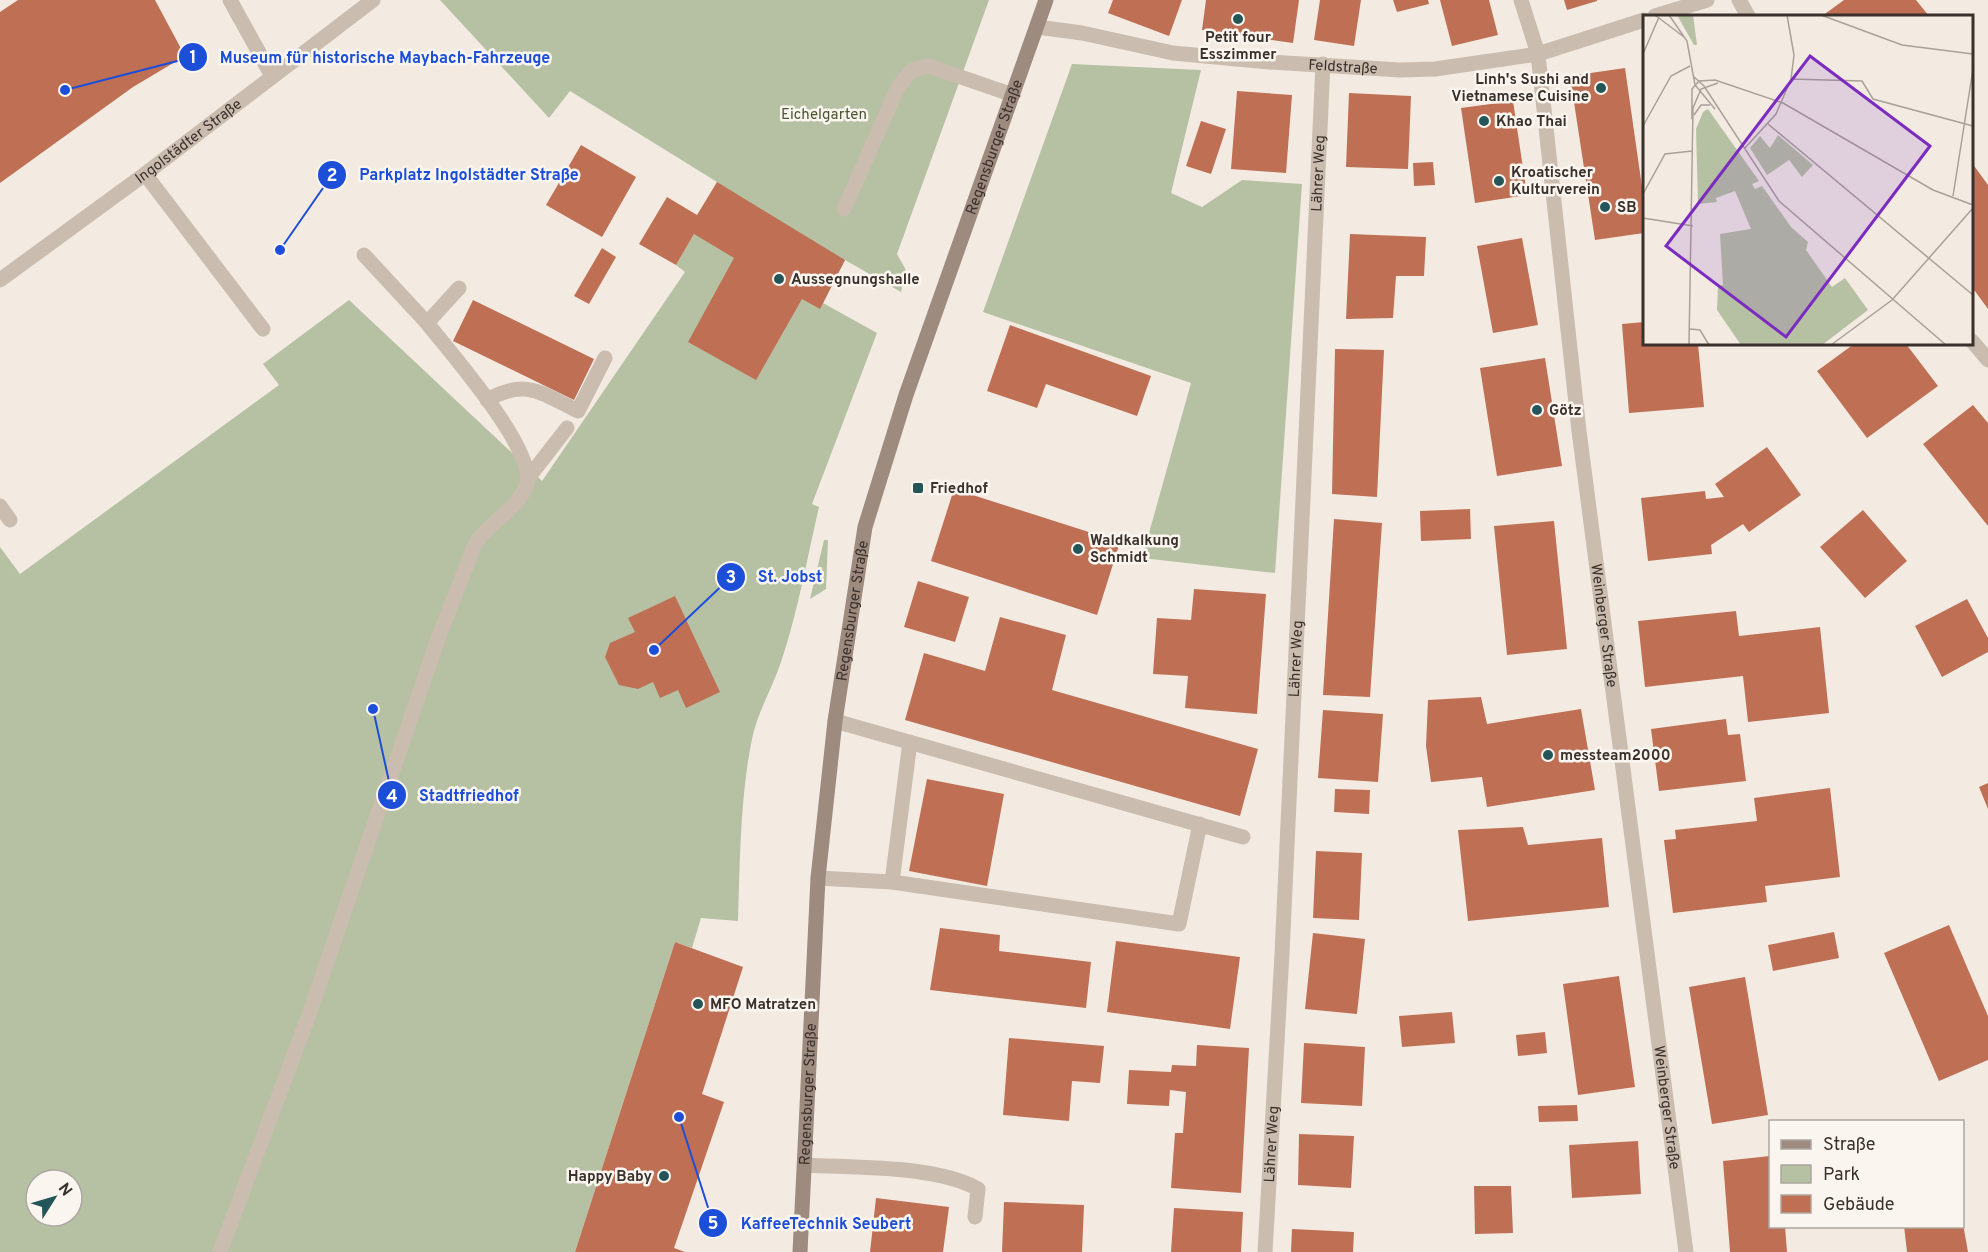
<svg xmlns="http://www.w3.org/2000/svg" width="1988" height="1252" viewBox="0 0 1988 1252" font-family="Overpass,sans-serif">
  <style>
    .green { fill: #b6c1a3; fill-rule: evenodd }
    .building { fill: #bf7054 }
    .lines { fill: none; stroke-linecap: round; stroke-linejoin: round }
    .service { stroke: #cabcae; stroke-width: 15 }
    .minor { stroke: #cabcae; stroke-width: 15 }
    .tertiary { stroke: #cabcae; stroke-width: 15 }
    .secondary { stroke: #9e8b80; stroke-width: 15 }
    .poi-dot { fill: #245559; stroke: #faf5ef; stroke-width: 2 }
    .labels { text-anchor: middle; stroke-width: 5; stroke-linejoin: round; paint-order: stroke }
    .poi-label { font-size: 15px; font-weight: bold; fill: #3a312c; stroke: #faf5ef; text-anchor: start }
    .street-label { font-size: 15px; fill: #3a312c; stroke: #faf5ef }
    .park-label { font-size: 15px; fill: #485731; stroke: #faf5ef }
    .inset-road { fill: none; stroke: #a9a199; stroke-width: 1.5 }
    .view { fill: #7b2cbf; fill-opacity: 0.15; stroke: #7b2cbf; stroke-width: 3 }
    .inset-edge { fill: none; stroke: #3a312c; stroke-width: 3 }
    .leader { fill: none; stroke: #1d4ed8; stroke-width: 2 }
    .callout-dot { fill: #1d4ed8; stroke: #faf5ef; stroke-width: 2 }
    .mark-label { font-size: 18px; text-anchor: middle; font-weight: bold; fill: #fff }
    .callout-label { font-size: 16px; text-anchor: middle; font-weight: bold; fill: #1d4ed8; stroke: #faf5ef; stroke-width: 5; stroke-linejoin: round; paint-order: stroke }
  </style>
  <rect width="100%" height="100%" fill="#f3ebe2"/>
  <path class="green" d="M440,0H989L897,254L906,270L901,292L845,260L823,303L877,333L812,504L819,507C807,558 798,612 781,662C772,689 758,711 752,739C740,798 740,861 738,921L701,918L692,948L675,942L575,1252H0V547L20,574L279,385L263,364L349,300L542,481L685,272L676,265L694,234L717,182L570,91L549,118ZM36,1180H72V1216H36Z
    M1072,64L1201,70L1171,193L1202,207L1242,180L1302,184L1275,573L1142,558L1191,383L983,312Z
    M824,540H828L826,589L810,599Z"/>
  <path class="building" d="M18,0H155L185,56L133,87L0,183V12Z
    M1113,0H1182L1169,36L1108,13Z
    M1206,0H1299L1293,43L1202,30Z
    M1320,0H1361L1354,46L1314,40Z
    M1393,0H1428L1429,4L1397,12Z
    M1440,0H1489L1498,35L1452,46Z
    M1564,0H1597V1L1567,10Z
    M1844,0H1916L1929,16H1822Z
    M1625,68L1644,201V233L1595,240L1570,76Z
    M1237,91L1292,95L1286,173L1231,169Z
    M1349,93L1411,96L1408,169L1346,167Z
    M1513,101L1527,195L1475,203L1461,108Z
    M1201,121L1226,129L1211,174L1186,166Z
    M581,145L636,177L602,237L546,205Z
    M1433,162L1435,185L1414,186L1413,163Z
    M1972,163L1988,185V309L1972,287Z
    M717,182L845,260L820,309L802,299L756,380L688,342L734,258L694,234L676,265L639,244L667,197L697,215Z
    M1350,234L1426,237L1424,276H1396L1393,318L1346,319Z
    M1522,238L1538,325L1493,333L1477,246Z
    M602,248L616,257L589,304L574,296Z
    M473,300L594,359L574,400L453,341Z
    M1644,322V344H1698L1704,407L1629,413L1622,324Z
    M1010,325L1151,376L1137,416L1046,384L1037,408L987,391Z
    M1854,344H1906L1938,386L1867,438L1817,371Z
    M1335,349L1384,350L1377,497L1332,494Z
    M1545,358L1562,466L1497,476L1480,368Z
    M1973,405L1988,423V526L1923,444Z
    M1767,447L1801,495L1749,532L1743,524L1711,545L1712,554L1648,561L1641,498L1705,491L1706,499L1724,497L1715,484Z
    M954,489L1120,542L1097,615L931,561Z
    M1470,509L1471,539L1421,541L1420,511Z
    M1863,510L1907,561L1865,598L1820,547Z
    M1334,519L1382,523L1370,697L1323,695Z
    M1554,521L1567,649L1507,655L1494,526Z
    M918,581L969,597L955,642L904,627Z
    M1194,589L1266,594L1257,714L1185,708L1188,676L1153,674L1157,618L1191,620Z
    M675,596L720,692L686,708L678,690L660,698L653,682L638,689L619,685L605,657L610,643L635,632L628,618Z
    M1967,599L1988,638V652L1942,677L1915,626Z
    M1736,611L1739,636L1820,627L1829,713L1748,722L1743,676L1645,687L1638,621Z
    M1000,617L1066,635L1052,690L1258,749L1240,816L905,720L924,653L985,671Z
    M1481,697L1487,724L1581,709L1595,790L1487,807L1482,777L1431,782L1426,746L1428,700Z
    M1323,710L1383,714L1378,782L1318,778Z
    M1726,719L1728,735L1740,734L1746,781L1659,791L1651,729Z
    M927,779L1004,794L987,886L909,871Z
    M1988,783V809L1979,787Z
    M1830,788L1840,877L1765,886L1767,902L1673,913L1664,840L1676,839L1675,830L1757,821L1754,798Z
    M1335,789L1370,790L1369,814L1334,812Z
    M1523,827L1528,845L1602,838L1609,907L1468,921L1458,830Z
    M1316,851L1362,853L1359,920L1313,918Z
    M1949,925L1988,1016V1060L1939,1081L1884,953Z
    M940,928L1000,935L999,951L1091,962L1086,1008L930,990Z
    M1834,932L1839,958L1773,971L1768,945Z
    M1313,933L1365,939L1357,1014L1305,1009Z
    M1116,941L1240,957L1230,1029L1107,1012Z
    M675,942L743,967L702,1094L724,1102L674,1248L685,1252H575Z
    M1619,976L1635,1087L1578,1095L1563,984Z
    M1745,977L1768,1115L1712,1124L1689,987Z
    M1452,1012L1455,1043L1402,1047L1399,1016Z
    M1545,1032L1547,1053L1518,1056L1516,1035Z
    M1009,1038L1104,1046L1100,1083L1072,1081L1069,1121L1003,1115Z
    M1304,1043L1365,1047L1362,1106L1301,1103Z
    M1197,1045L1249,1048L1241,1193L1171,1188L1175,1133H1183L1186,1092L1170,1090L1169,1106L1127,1104L1129,1070L1171,1072L1172,1065L1196,1066Z
    M1577,1105L1578,1121L1539,1122L1538,1106Z
    M1299,1134L1354,1136L1351,1188L1298,1185Z
    M1638,1141L1641,1194L1572,1198L1569,1145Z
    M1770,1156V1226H1785L1787,1252H1730L1723,1161Z
    M1474,1186H1511L1513,1233L1475,1234Z
    M876,1198L949,1207L943,1252H870Z
    M1004,1202L1084,1205L1082,1252H1002Z
    M1174,1208L1243,1212L1241,1252H1171Z
    M1962,1218L1968,1252H1907L1904,1226H1962Z
    M1292,1229L1354,1232L1353,1252H1291Z"/>
  <g class="lines">
    <path class="service" d="M145,174L263,329
      M844,209L898,87L912,70L929,66L1013,95
      M364,255L427,323
      M487,400C526,378 541,393 578,411L605,358
      M529,477L567,428
      M0,506L10,520
      M835,721L1243,837
      M818,878L892,882L1179,924L1200,824
      M892,882L910,742
      M805,1165C854,1168 936,1165 978,1189L975,1217
      M220,1252L307,1020L439,636L475,544C489,522 515,512 526,487C541,455 449,351 427,323L459,288"/>
    <g class="minor">
      <path d="M230,0L272,76"/>
      <path id="s1" d="M1521,0L1538,54L1579,431L1686,1252"/>
      <path d="M1739,0L1748,16"/>
      <path d="M1655,16L1707,0"/>
      <path id="s2" d="M1037,27L1082,33L1173,53L1269,62L1400,70L1435,69L1538,54L1644,20"/>
      <path d="M1972,341L1988,360"/>
      <path id="s3" d="M1265,1252L1282,954L1323,64"/>
    </g>
    <path class="tertiary" id="s4" d="M0,280L145,174L373,0"/>
    <path class="secondary" id="s5" d="M800,1252L818,878L835,721L865,527L906,395L1046,0"/>
  </g>
  <g class="poi-dot">
    <circle cx="1238" cy="19" r="6"/>
    <circle cx="1601" cy="88" r="6"/>
    <circle cx="1484" cy="121" r="6"/>
    <circle cx="1499" cy="181" r="6"/>
    <circle cx="1605" cy="207" r="6"/>
    <circle cx="779" cy="279" r="6"/>
    <circle cx="1537" cy="410" r="6"/>
    <rect x="912" y="482" width="12" height="12" rx="3"/>
    <circle cx="1078" cy="549" r="6"/>
    <circle cx="1548" cy="755" r="6"/>
    <circle cx="698" cy="1004" r="6"/>
    <circle cx="664" cy="1176" r="6"/>
  </g>
  <g class="labels">
    <g class="poi-label">
      <text x="1238" y="42" text-anchor="middle">Petit four<tspan x="1238" dy="17">Esszimmer</tspan></text>
      <text x="1589" y="84" text-anchor="end">Linh's Sushi and<tspan x="1589" dy="17">Vietnamese Cuisine</tspan></text>
      <text x="1496" y="126">Khao Thai</text>
      <text x="1511" y="177">Kroatischer<tspan x="1511" dy="17">Kulturverein</tspan></text>
      <text x="1617" y="212">SB</text>
      <text x="791" y="284">Aussegnungshalle</text>
      <text x="1549" y="415">Götz</text>
      <text x="930" y="493">Friedhof</text>
      <text x="1090" y="545">Waldkalkung<tspan x="1090" dy="17">Schmidt</tspan></text>
      <text x="1560" y="760">messteam2000</text>
      <text x="710" y="1009">MFO Matratzen</text>
      <text x="652" y="1181" text-anchor="end">Happy Baby</text>
    </g>
    <g class="street-label">
      <text dy="5" stroke="none"><textPath href="#s2" startOffset="309">Feldstraße</textPath></text>
      <text dy="5" stroke="none"><textPath href="#s4" startOffset="234">Ingolstädter Straße</textPath></text>
      <text dy="5" stroke="none"><textPath href="#s5" startOffset="1130">Regensburger Straße</textPath></text>
      <text dy="5" stroke="none"><textPath href="#s3" startOffset="1080">Lährer Weg</textPath></text>
      <text dy="5" stroke="none"><textPath href="#s5" startOffset="644">Regensburger Straße</textPath></text>
      <text dy="5" stroke="none"><textPath href="#s1" startOffset="632">Weinberger Straße</textPath></text>
      <text dy="5" stroke="none"><textPath href="#s3" startOffset="594">Lährer Weg</textPath></text>
      <text dy="5" stroke="none"><textPath href="#s5" startOffset="158">Regensburger Straße</textPath></text>
      <text dy="5" stroke="none"><textPath href="#s1" startOffset="1118">Weinberger Straße</textPath></text>
      <text dy="5" stroke="none"><textPath href="#s3" startOffset="108">Lährer Weg</textPath></text>
    </g>
    <g class="park-label">
      <text x="824" y="119">Eichelgarten</text>
    </g>
  </g>
  <g transform="translate(1643 15)">
    <rect width="330" height="330" fill="#f3ebe2"/>
    <path d="M34,0H50L54,30H51ZM65,94L116,166L109,169L112,174L119,171L148,212L165,227L163,235L189,272L202,263L225,295L179,330H98L74,295L75,271L80,270L77,219L108,214L92,176L73,183L74,187L55,189L53,114L60,97ZM135,120L170,150L159,162L146,145L124,160L107,133L117,121L127,133Z" fill="#b6c1a3"/>
    <path class="inset-road" d="M12,0L41,22M26,0L44,26L52,70L72,94M178,0L259,30L330,39M0,39L16,2M50,61L61,71L136,186L303,330M148,64L219,66L230,84L330,111M51,100L58,90H67M49,104V74L56,66L72,65L140,88L290,175L330,190M125,109L330,280M0,111L28,61L47,51M101,134L133,99L148,64L151,40L144,0M0,179L22,139L49,136M310,181L330,54M0,203L50,211M47,314L57,315L66,330M46,330L50,93L58,74L75,68M188,330L249,285L330,193"/>
    <path class="view" d="M167,41L287,131L143,322L23,231Z"/>
    <rect width="330" height="330" class="inset-edge"/>
  </g>
  <path class="leader" d="M65 90L193 57M280 250L332 175M654 650L731 577M373 709L392 795M679 1117L713 1223"/>
  <g class="callout-dot">
    <circle cx="65" cy="90" r="6"/>
    <circle cx="280" cy="250" r="6"/>
    <circle cx="654" cy="650" r="6"/>
    <circle cx="373" cy="709" r="6"/>
    <circle cx="679" cy="1117" r="6"/>
    <circle cx="193" cy="57" r="15"/>
    <circle cx="332" cy="175" r="15"/>
    <circle cx="731" cy="577" r="15"/>
    <circle cx="392" cy="795" r="15"/>
    <circle cx="713" cy="1223" r="15"/>
  </g>
  <g class="mark-label">
    <text x="193" y="63">1</text>
    <text x="332" y="181">2</text>
    <text x="731" y="583">3</text>
    <text x="392" y="802">4</text>
    <text x="713" y="1229">5</text>
  </g>
  <g class="callout-label">
    <text x="385" y="63">Museum für historische Maybach-Fahrzeuge</text>
    <text x="469" y="180">Parkplatz Ingolstädter Straße</text>
    <text x="790" y="582">St. Jobst</text>
    <text x="469" y="801">Stadtfriedhof</text>
    <text x="826" y="1229">KaffeeTechnik Seubert</text>
  </g>
  <rect x="1769" y="1120" width="195" height="108" fill="#faf5ef" stroke="#ada7a1" stroke-width="1.5"/>
  <rect x="1781" y="1140" width="30" height="9" fill="#9e8b80" stroke="#ada7a1" stroke-width="1.5"/>
  <text x="1823" y="1150" font-size="18" fill="#3a312c">Straße</text>
  <rect x="1781" y="1165" width="30" height="18" fill="#b6c1a3" stroke="#ada7a1" stroke-width="1.5"/>
  <text x="1823" y="1180" font-size="18" fill="#3a312c">Park</text>
  <rect x="1781" y="1195" width="30" height="18" fill="#bf7054" stroke="#ada7a1" stroke-width="1.5"/>
  <text x="1823" y="1210" font-size="18" fill="#3a312c">Gebäude</text>
  <g transform="translate(54 1198) rotate(53)"><circle r="28" fill="#faf5ef" stroke="#ada7a1" stroke-width="1.5"/>
  <path d="M0-4.5L10 22L0 15L-10 22Z" fill="#245559"/>
  <text y="-9" font-size="16" font-weight="bold" text-anchor="middle" fill="#3a312c">N</text>
  </g>
</svg>
